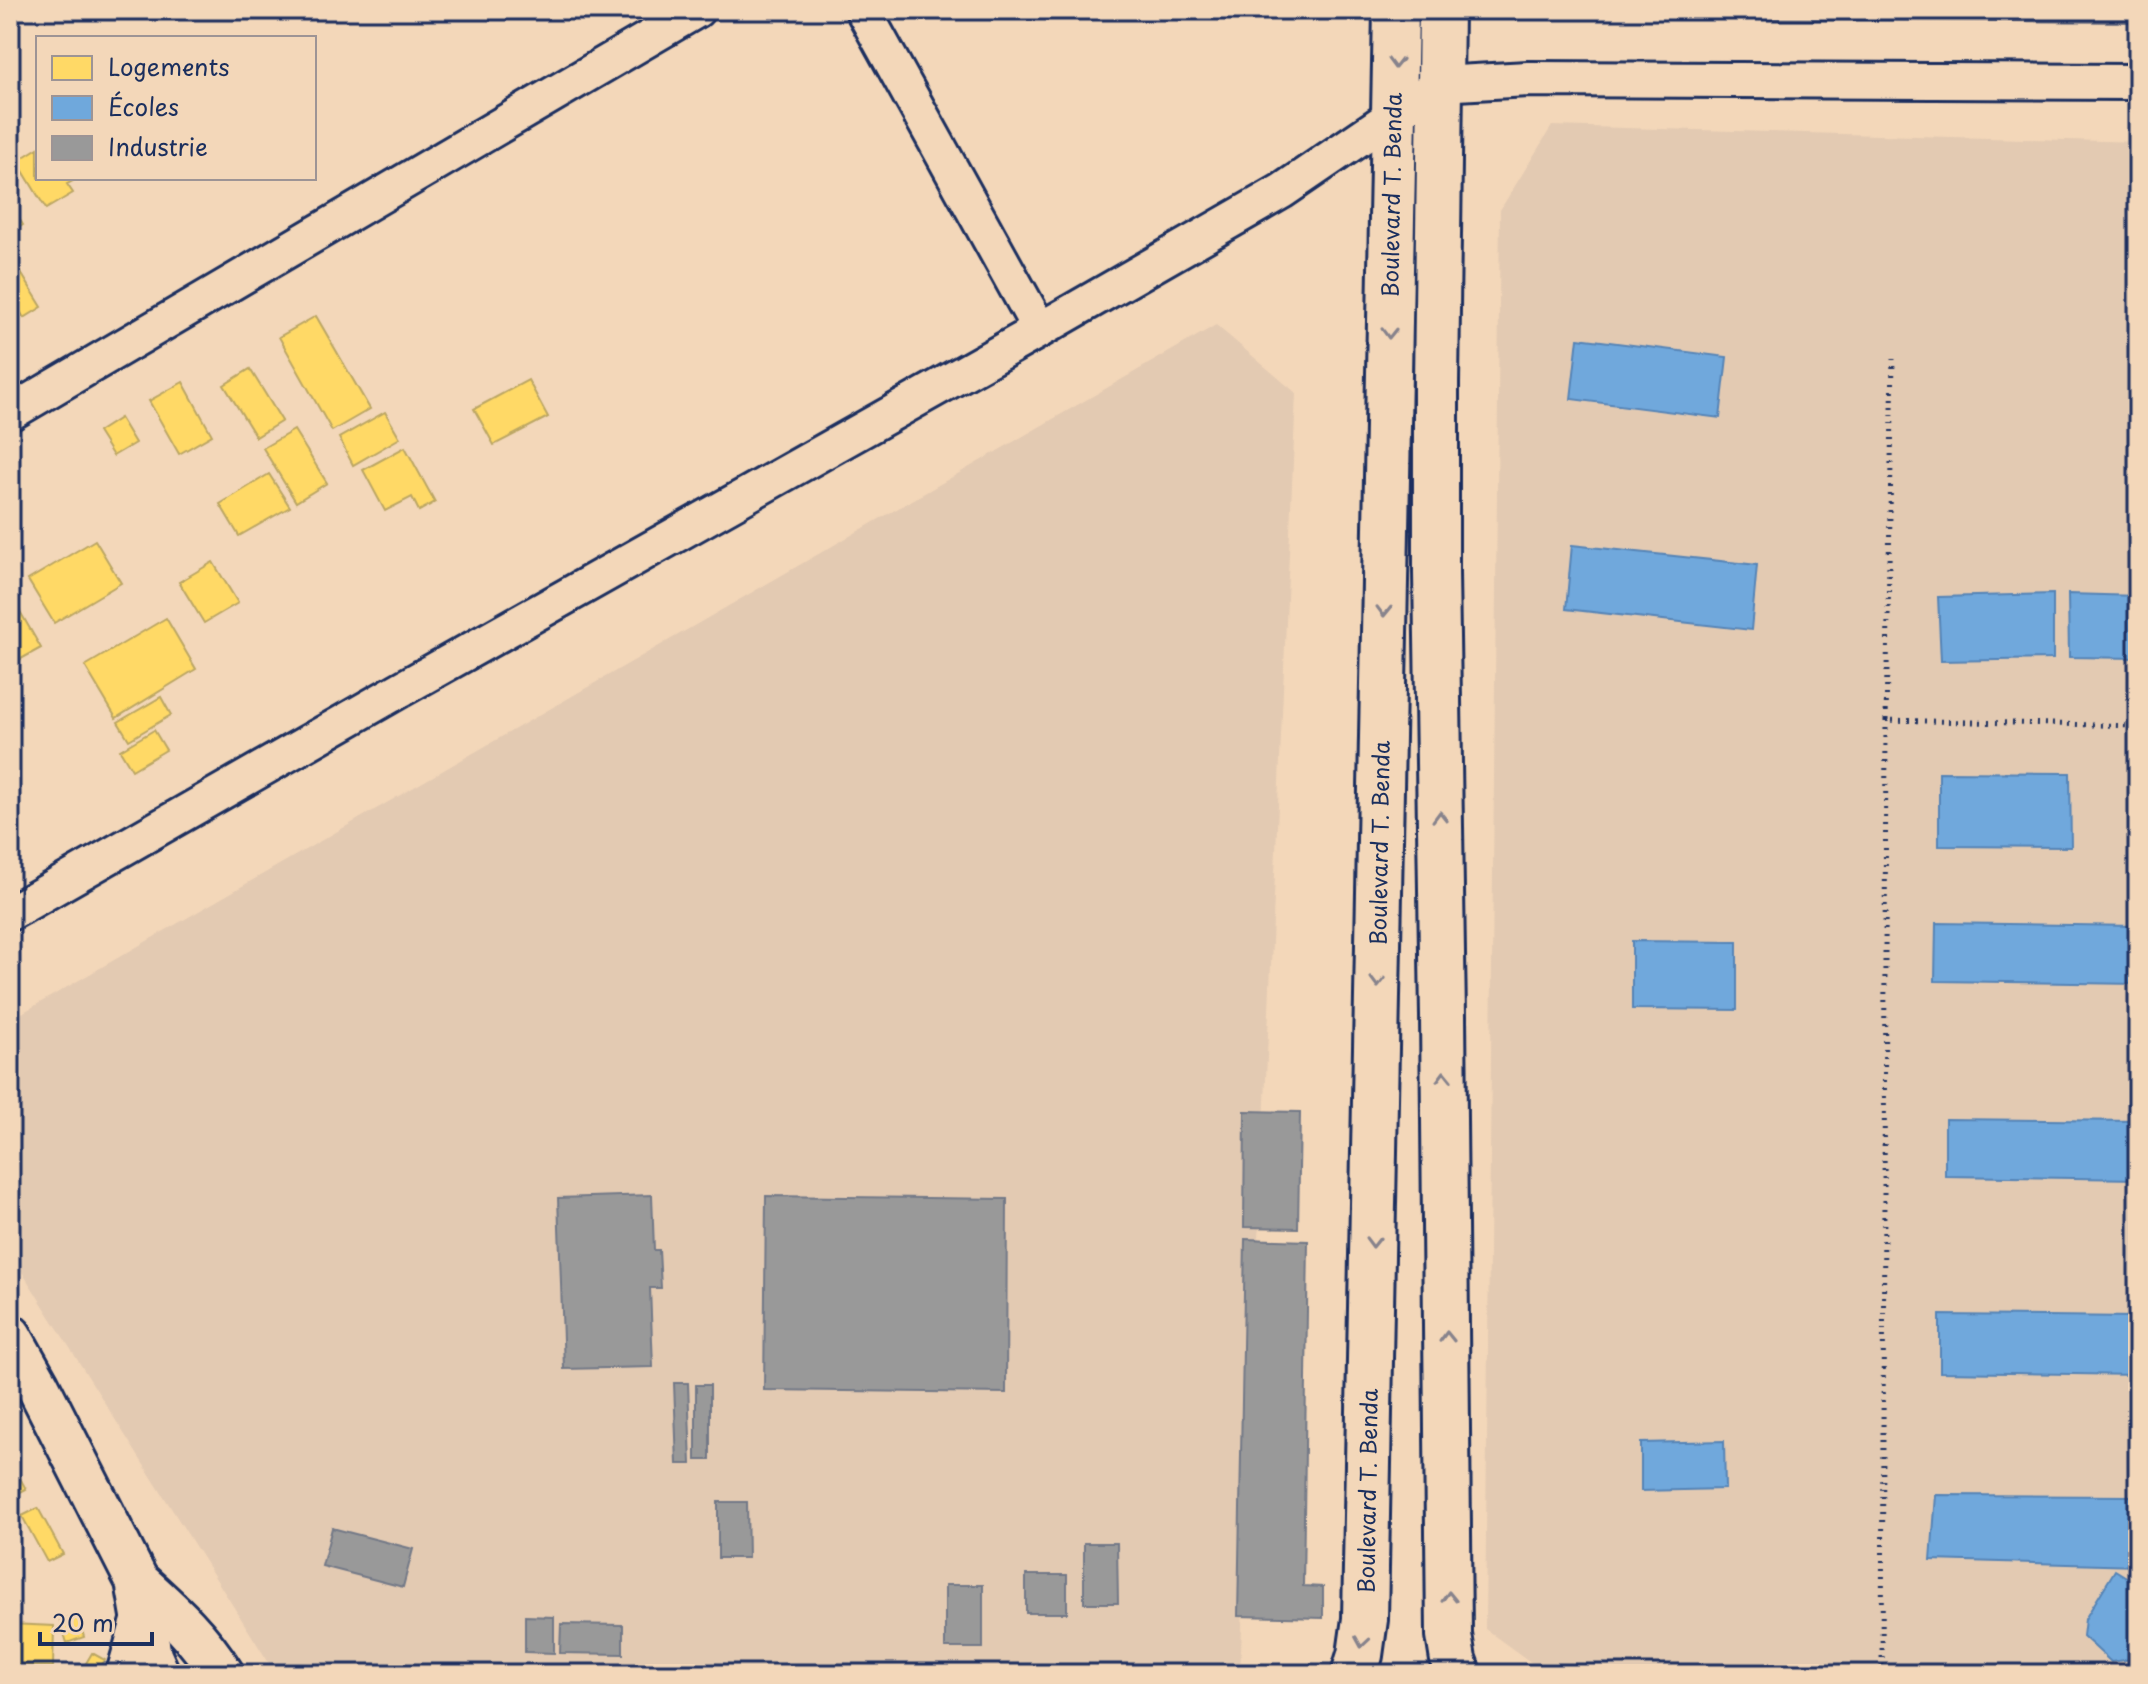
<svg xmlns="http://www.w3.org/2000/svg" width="2148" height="1684" viewBox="0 0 2148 1684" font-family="'Playpen Sans',sans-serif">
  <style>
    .built { fill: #e3cab2 }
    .green { fill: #d3bfac; stroke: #777785; stroke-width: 2 }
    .homes { fill: #ffd966; stroke: #bba664; stroke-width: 2 }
    .schools { fill: #6fa8dc; stroke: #5684b6; stroke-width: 2 }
    .industry { fill: #999; stroke: #737987; stroke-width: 2 }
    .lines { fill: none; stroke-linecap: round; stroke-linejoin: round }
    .minor-casing { stroke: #1b2f5e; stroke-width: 40 }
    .tertiary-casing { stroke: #1b2f5e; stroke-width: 48 }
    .trunk-casing { stroke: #1b2f5e; stroke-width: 50 }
    .path { stroke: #1b2f5e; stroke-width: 5; stroke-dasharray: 2 6; stroke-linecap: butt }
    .minor { stroke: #f3d7b9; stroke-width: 34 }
    .tertiary { stroke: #f3d7b9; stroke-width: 42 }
    .trunk { stroke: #f3d7b9; stroke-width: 44 }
    .oneway { stroke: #87838c }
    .labels { text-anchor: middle; stroke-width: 8; stroke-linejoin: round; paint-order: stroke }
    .street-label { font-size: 22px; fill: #1b2f5e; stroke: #f3d7b9 }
  </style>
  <rect width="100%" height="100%" fill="#f3d7b9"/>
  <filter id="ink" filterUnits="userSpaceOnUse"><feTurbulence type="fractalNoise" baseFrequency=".0125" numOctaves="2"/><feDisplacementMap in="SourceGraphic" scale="16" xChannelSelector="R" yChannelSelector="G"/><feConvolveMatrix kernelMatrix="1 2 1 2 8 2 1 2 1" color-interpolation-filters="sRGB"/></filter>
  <g filter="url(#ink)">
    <path class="built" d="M1552,126L2138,142V1674H1547L1485,1629L1500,210Z
      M1216,325L1296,393L1240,1674H276L10,1253V1020Z"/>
    <path class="green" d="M1729,10H2138V22L1728,19Z"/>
    <path class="homes" d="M38,148V178H78L67,184L73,193L46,209L17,161Z
      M10,204L23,225L10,233Z
      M10,255L42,307L24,318L10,294Z
      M316,316L370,409L332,431L279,337Z
      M250,369L282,421L256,437L224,385Z
      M528,380L548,417L494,445L474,409Z
      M183,382L212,435L179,454L149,401Z
      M385,412L400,438L353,465L339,438Z
      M120,418L135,443L113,456L98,432Z
      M294,430L327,483L296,502L263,448Z
      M405,447L435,502L419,511L412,497L385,511L363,470Z
      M269,474L290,507L239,536L220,504Z
      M95,540L121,583L54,623L28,580Z
      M213,562L238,603L204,623L179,582Z
      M10,594L41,648L10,665Z
      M166,618L196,669L116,718L85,666Z
      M161,697L171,715L129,740L118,722Z
      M154,730L166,750L132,770L120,750Z
      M10,1460L26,1489L11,1497L10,1495Z
      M38,1508L63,1554L47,1562L22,1516Z
      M77,1615L84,1637L67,1643L60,1620Z
      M10,1624L54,1626L53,1667L10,1665Z
      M92,1653L105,1660L96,1674H88L82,1670Z"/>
    <path class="schools" d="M1578,338L1727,357L1720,418L1571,399Z
      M1572,545L1757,565L1751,630L1566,609Z
      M2053,594V659L1941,661L1938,597Z
      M2068,594L2138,596V658L2069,657Z
      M1939,772L2070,773L2071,847L1939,846Z
      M1936,923L2138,926V984L1935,981Z
      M1632,941L1737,942V1010L1632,1009Z
      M1945,1119L2138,1121V1179L1945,1176Z
      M1940,1315L2138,1317V1375L1940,1372Z
      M1724,1441L1725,1489L1641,1491V1443Z
      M1936,1495L2138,1496V1566L1931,1560Z
      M2115,1570L2138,1584V1647L2131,1659L2111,1662L2083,1636L2085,1619Z"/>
    <path class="industry" d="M1245,1111L1300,1112L1298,1228L1244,1227Z
      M652,1195L654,1250H659L661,1288H650L653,1367L564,1369L558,1198Z
      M766,1196L1007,1199L1006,1393L764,1390Z
      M1245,1239L1308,1241L1303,1586L1323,1587V1618L1238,1616Z
      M674,1383H688L691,1464H677Z
      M696,1385H710V1460H696Z
      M718,1502H747L748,1558H718Z
      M332,1528L413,1549L403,1587L322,1566Z
      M1084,1543H1117L1118,1603H1084Z
      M1026,1575H1067V1613H1026Z
      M945,1585H983V1648H945Z
      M525,1616L554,1617V1653L525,1652Z
      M561,1624L623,1625V1654L560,1653Z"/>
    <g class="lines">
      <defs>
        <path id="minor" d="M863,10L1040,330
          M10,413L697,10
          M10,913L398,691L1040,330L1282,191L1439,84L1528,79L2138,82"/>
        <path id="tertiary" d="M10,1336L38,1386L137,1581L150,1656L158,1674
          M137,1581C170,1611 198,1635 222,1674"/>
        <path id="trunk" d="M1441,10L1436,384V573L1443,1016L1449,1635L1453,1660L1458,1674
          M129,1674L143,1625
          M1354,1674L1360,1655L1365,1619L1396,10"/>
      </defs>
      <use href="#minor" class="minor-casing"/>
      <use href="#tertiary" class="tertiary-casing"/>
      <use href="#trunk" class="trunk-casing"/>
      <path class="path" d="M1886,720L1893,359
        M1882,1674L1886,720L2138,726"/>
      <use href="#minor" class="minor"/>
      <use href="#tertiary" class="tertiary"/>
      <use href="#trunk" class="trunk"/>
    </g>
    <defs><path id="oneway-chevron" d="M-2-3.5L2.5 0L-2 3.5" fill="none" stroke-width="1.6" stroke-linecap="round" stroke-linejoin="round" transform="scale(2)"/></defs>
    <g class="oneway">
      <use href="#oneway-chevron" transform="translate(1395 63) rotate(91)"/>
      <use href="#oneway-chevron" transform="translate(1389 333) rotate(91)"/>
      <use href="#oneway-chevron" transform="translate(1384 611) rotate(91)"/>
      <use href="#oneway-chevron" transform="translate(1440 817) rotate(-91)"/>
      <use href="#oneway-chevron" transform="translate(1378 982) rotate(91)"/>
      <use href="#oneway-chevron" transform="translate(1444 1077) rotate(-91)"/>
      <use href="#oneway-chevron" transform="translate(1373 1242) rotate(91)"/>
      <use href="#oneway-chevron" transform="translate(1447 1337) rotate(-91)"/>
      <use href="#oneway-chevron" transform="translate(1449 1597) rotate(-91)"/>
      <use href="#oneway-chevron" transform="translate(1362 1642) rotate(99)"/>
    </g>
  </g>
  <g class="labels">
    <g class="street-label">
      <text transform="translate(1392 195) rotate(-89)" y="8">Boulevard T. Benda</text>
      <text transform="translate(1380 843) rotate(-89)" y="8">Boulevard T. Benda</text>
      <text transform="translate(1368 1491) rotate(-89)" y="8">Boulevard T. Benda</text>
    </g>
  </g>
  <rect width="2148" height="1684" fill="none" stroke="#f3d7b9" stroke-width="40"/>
  <rect x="20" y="20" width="2108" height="1644" fill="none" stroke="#1b2f5e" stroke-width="3" filter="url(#ink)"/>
  <rect x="36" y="36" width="280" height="144" fill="#f3d7b9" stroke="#9d9495" stroke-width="2"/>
  <rect x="52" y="56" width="40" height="24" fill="#ffd966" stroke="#9d9495" stroke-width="2"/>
  <text x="108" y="76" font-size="24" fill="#1b2f5e">Logements</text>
  <rect x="52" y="96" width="40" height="24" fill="#6fa8dc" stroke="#9d9495" stroke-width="2"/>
  <text x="108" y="116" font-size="24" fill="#1b2f5e">Écoles</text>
  <rect x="52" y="136" width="40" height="24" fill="#999999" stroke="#9d9495" stroke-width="2"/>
  <text x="108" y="156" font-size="24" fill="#1b2f5e">Industrie</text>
  <path d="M40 1632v12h112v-12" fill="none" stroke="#1b2f5e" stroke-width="4"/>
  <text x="52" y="1632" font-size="24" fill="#1b2f5e" stroke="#f3d7b9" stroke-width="6" paint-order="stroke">20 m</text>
</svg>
